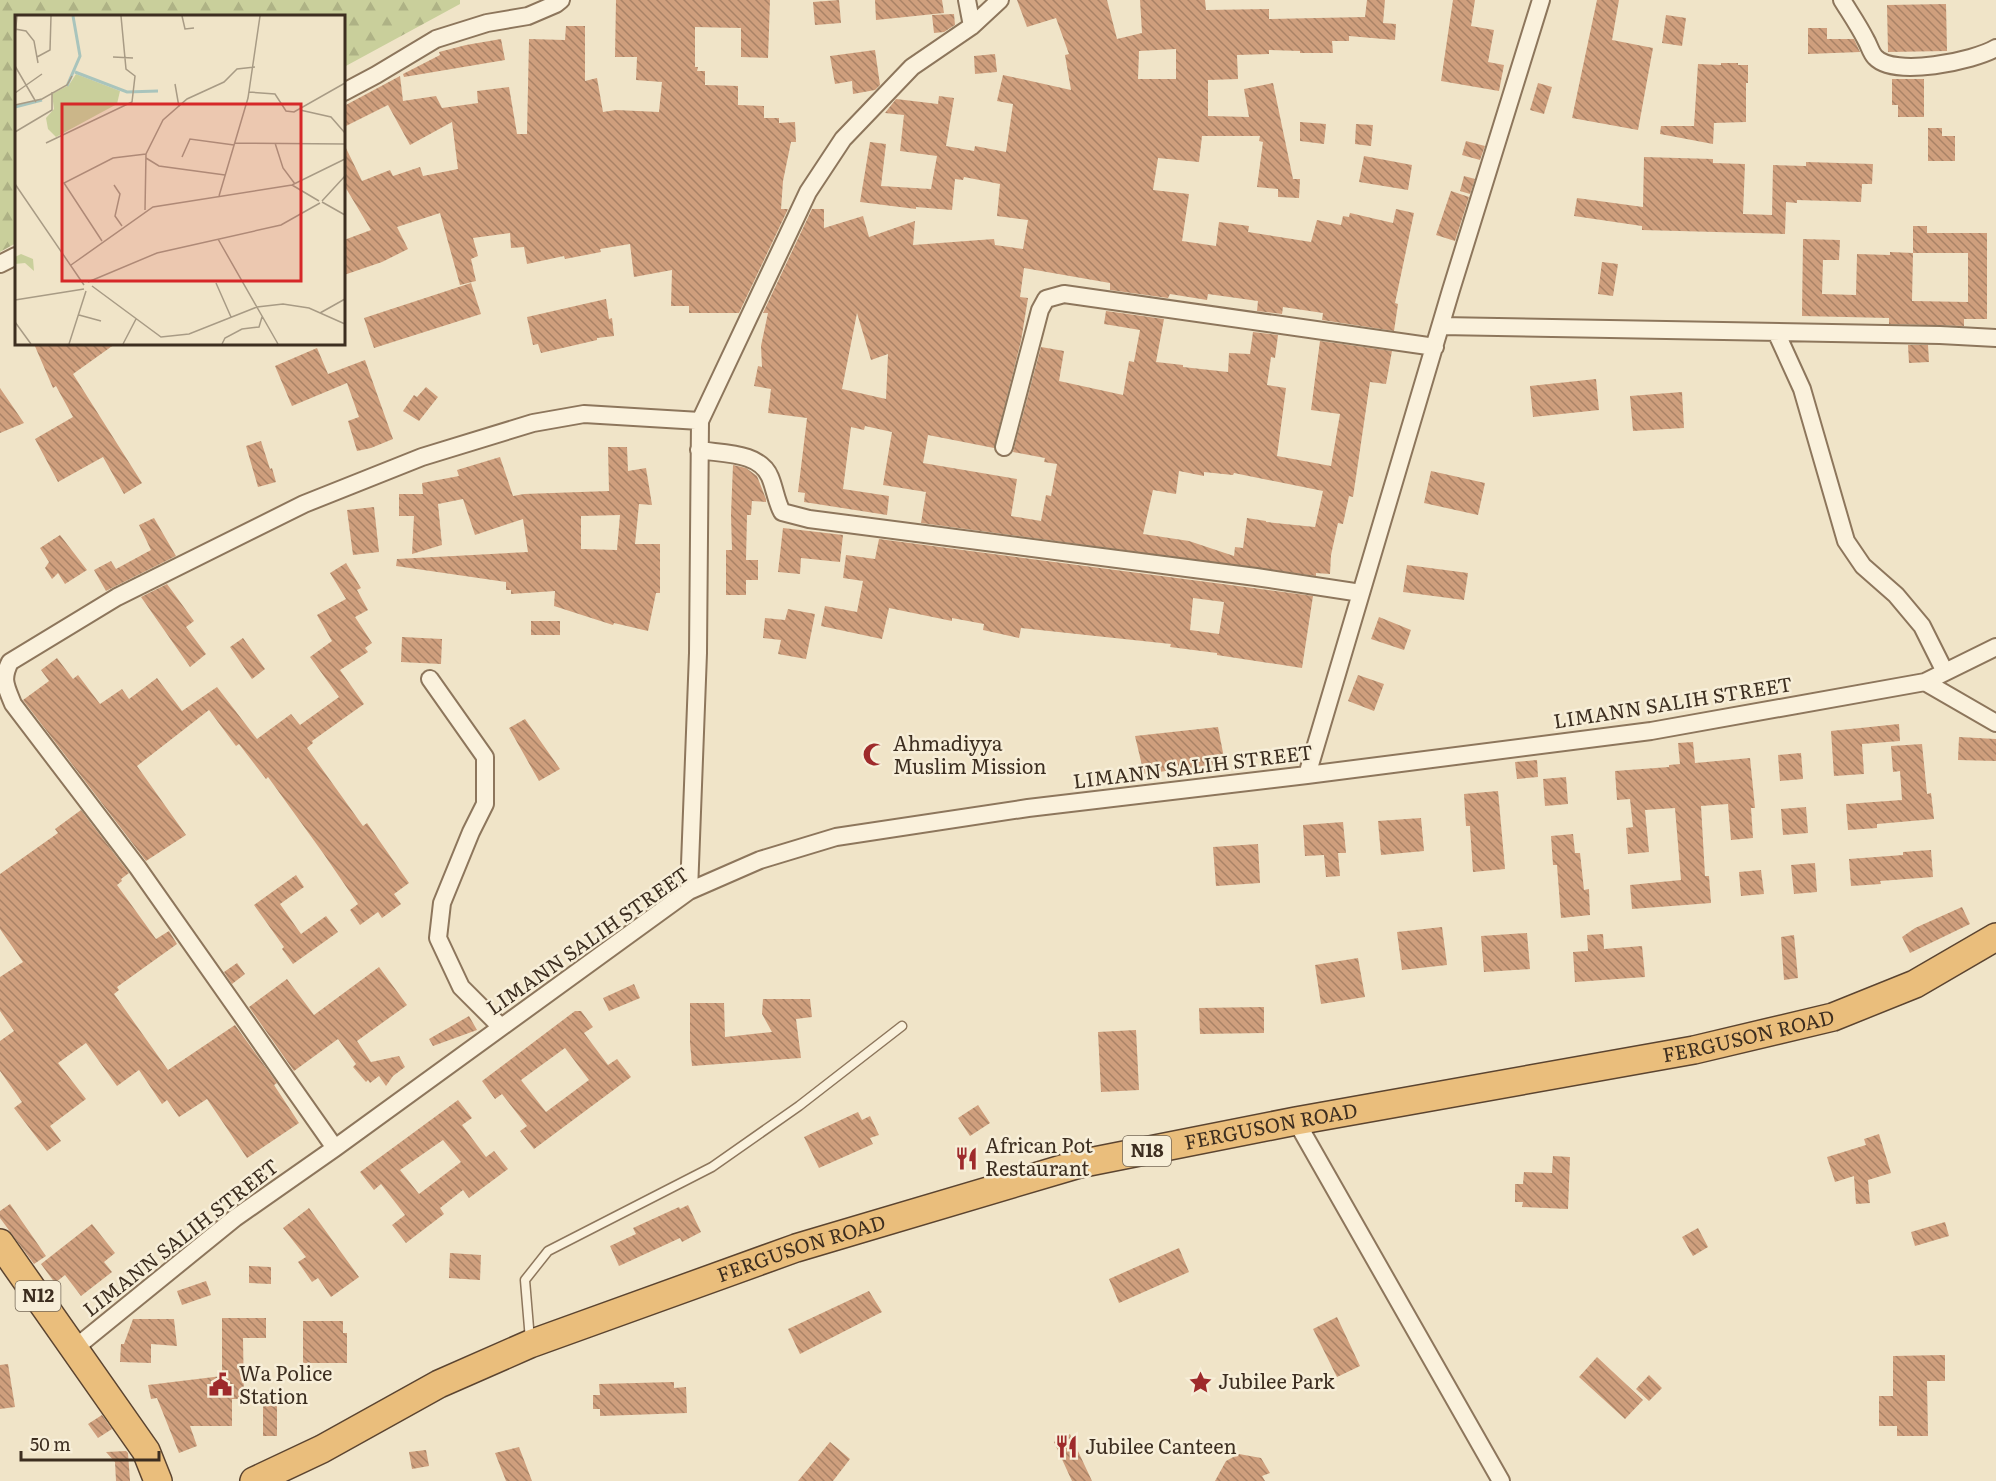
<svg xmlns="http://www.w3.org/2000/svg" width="1996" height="1481" viewBox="0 0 1996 1481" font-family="Literata,serif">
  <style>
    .forest { fill: url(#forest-firs) }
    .building { fill: url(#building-back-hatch); fill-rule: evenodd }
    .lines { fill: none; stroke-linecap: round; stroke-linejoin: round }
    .service-casing { stroke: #8d765c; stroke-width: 11 }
    .minor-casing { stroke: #8d765c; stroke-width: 20 }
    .trunk-casing { stroke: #5b4430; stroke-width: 30 }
    .service { stroke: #faf1dc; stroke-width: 8 }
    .minor { stroke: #faf1dc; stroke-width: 16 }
    .trunk { stroke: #eabe7c; stroke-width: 27 }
    .labels { text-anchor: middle; stroke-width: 5; stroke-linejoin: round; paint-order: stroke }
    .shield { fill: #f7eed8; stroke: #756857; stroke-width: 1.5 }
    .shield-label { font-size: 18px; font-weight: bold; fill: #3d2e20 }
    .street-label { font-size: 20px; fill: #3d2e20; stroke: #f7eed8 }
    .poi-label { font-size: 20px; fill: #3d2e20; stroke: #f7eed8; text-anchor: start }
    .inset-river { fill: none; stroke: #a9c4bc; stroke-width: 3 }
    .inset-road { fill: none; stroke: #a89b85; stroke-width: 1.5 }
    .view { fill: #d62828; fill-opacity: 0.15; stroke: #d62828; stroke-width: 3 }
    .inset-edge { fill: none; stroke: #3d2e20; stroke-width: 3 }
  </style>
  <defs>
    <pattern id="forest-firs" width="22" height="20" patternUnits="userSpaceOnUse" patternTransform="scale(1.5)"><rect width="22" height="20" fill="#c9cf9b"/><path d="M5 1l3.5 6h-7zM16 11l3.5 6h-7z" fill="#aeb285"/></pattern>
    <pattern id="building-back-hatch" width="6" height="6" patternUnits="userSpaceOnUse" patternTransform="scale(1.5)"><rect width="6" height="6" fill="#cf9f7d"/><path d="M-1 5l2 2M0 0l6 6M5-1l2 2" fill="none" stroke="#a98266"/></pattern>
  </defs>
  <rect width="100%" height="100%" fill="#f0e4c8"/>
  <path class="forest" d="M0,0H460V4L344,67V16H16V243L0,252Z"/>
  <path class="building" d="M616,0H770L768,58L741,57V28L695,27V67H698L697,71H705V85L738,86V105L764,106V118H779V123L795,122L796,142H791L783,181L781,209H788L739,313H689V306H671L672,270L634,277L630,244L600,249L601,252L565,259L564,256L527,264L524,247L511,248L510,233L473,238L478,256L471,259L476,281L460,285L440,213L397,227L408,249L382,262L344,275V240L371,230L344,185V144L362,181L390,170L393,176L420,167L423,176L458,169L452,122L410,145L388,105L344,127V106L400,76L403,101L436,96L442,108L478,103L477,91L509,87L517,134H527L529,39L565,40L566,26H585V81L597,78L603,112L616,110L659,112L662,82L636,80L637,57H615Z
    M839,0L841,23L815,25L813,2Z
    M875,0H942L944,13L876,20Z
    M1017,0H1107L1117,39L1142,33L1140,0H1205L1206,10L1269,9V19L1365,17L1367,0H1385L1383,23L1396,24L1395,40L1349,36V41H1332L1333,53H1300V51L1269,50V54L1237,55L1238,79L1208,80V116L1249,117L1244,89L1273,83L1293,179H1300L1299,198L1278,197V189L1257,187L1263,142L1259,141L1260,136H1202L1199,162L1158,158L1153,190L1189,194L1182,241L1216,246L1219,222L1249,226L1248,232L1311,242L1317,220L1341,225L1343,216L1349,217L1350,213L1393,223L1396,209L1414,213L1395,303L1398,304L1394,331L1322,320L1323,313L1283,307L1282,314L1257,311L1258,301L1208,294L1207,300L1170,294L1168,298L1110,290V283L1024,268L1020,297L1028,298L1021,341L994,448L928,435L923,463L1017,479L1011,516L1041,521L1046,495L1051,496L1057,464L1044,462L1045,458L1013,452L1041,347L1064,351L1059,381L1123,395L1129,361L1134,362L1140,330L1104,324L1106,311L1164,319L1156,362L1183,365V367L1228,372L1229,353L1250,354L1253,332L1278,335L1275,358L1271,357L1267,385L1286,388L1277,456L1331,466L1340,414L1311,410L1320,341L1392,351L1386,384L1370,382L1353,497L1349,496L1343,524L1338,523L1331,555L1330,574L1316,573V576L921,523L926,492L883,485L892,432L865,426L864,430L851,427L843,489L889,496L887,515L804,502L805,493L798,492L807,418L768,413L771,389L754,386L758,366L762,367L761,346L768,313H763L812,209H824V228L863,216L869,237L915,221L913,245L994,239L995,245L1023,249L1028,220L997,216L1000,184L964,177L963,180L955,179L952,210L916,207V209L860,202L870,142L886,144L881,186L931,189L937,156L900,151L904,115L885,113L896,99L938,104L939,96L954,98L946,146L974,151L975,146L1006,152L1013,104L997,101L1003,75L1071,90L1065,55L1069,54L1056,18L1027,27ZM1176,49V79H1138L1139,51ZM857,313L871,360L888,354L886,399L842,389ZM1179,471L1204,476V472L1233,475L1234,473L1323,491L1315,527L1266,522V521L1247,518L1243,548L1235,547L1234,556L1189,541L1143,534L1153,490L1176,494Z
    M1453,0H1475L1471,26L1494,30L1488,62L1504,65L1499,91L1441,81Z
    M1597,0H1619L1612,40L1653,48L1638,130L1572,118Z
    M1946,4L1947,51L1888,52L1887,5Z
    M954,14L955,25L944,32L934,33L932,15Z
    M1666,15L1686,18L1682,46L1662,43Z
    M1808,28H1827V39H1854L1860,52L1808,54Z
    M501,39L505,60L404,77L403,74L440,55L439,52L466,45Z
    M875,50L880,85L875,90L853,94L852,81L835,84L830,56Z
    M995,54L997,72L975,74L974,56Z
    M1721,63H1738V65H1748V83H1746V122L1714,123L1713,144L1660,134L1661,126H1694L1698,64L1721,65Z
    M1892,79H1924V117H1898V105H1892Z
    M1538,83L1552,87L1544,114L1530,110Z
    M1300,122L1326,124L1324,144L1300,141Z
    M1356,124L1373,125L1371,146L1355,144Z
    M1928,128H1942V136H1955V161H1928Z
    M1466,141L1485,146L1480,160L1462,155Z
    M1364,156L1412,165L1408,190L1359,182Z
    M1644,157L1713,159V163L1745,164L1743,214L1772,215L1773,165L1806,166V162L1873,164L1872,184H1862L1861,202L1797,200V203L1786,202L1785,234L1642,230V226L1574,216L1577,198L1643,207Z
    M1464,176L1475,179L1470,194L1460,191Z
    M1451,191L1469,197L1455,241L1436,235Z
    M1913,226H1927V233H1987V319H1964V326L1889,324V318L1802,316L1803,239L1840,240L1839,260H1823L1822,294L1856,295L1857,254L1890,255V252L1913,253ZM1913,253H1968V302L1912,301Z
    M1602,262L1618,264L1613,296L1598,294Z
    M471,283L481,314L374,348L364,318Z
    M606,299L609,319L612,318L614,336L597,338V340L541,353L538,344L533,345L527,317Z
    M34,344H115L73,374L142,483L124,494L103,457L58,482L35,439L73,417L56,386L53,388Z
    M1908,345H1928L1929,362L1909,363Z
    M317,348L328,374L365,360L393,439L371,448L357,451L348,421L359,417L347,383L292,406L275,366Z
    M1596,379L1599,410L1533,417L1530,386Z
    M426,387L438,397L419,421L403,411L414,395L417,397Z
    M0,388L24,423L0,433Z
    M1682,392L1684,428L1633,431L1630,396Z
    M261,441L270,469L272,468L276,482L258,487L246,446Z
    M608,447H627L628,471L646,468L652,505L639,504L635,544H660V593H656L648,631L614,623L613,625L554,606L555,591L511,594V590H506V582L396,566L397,559L528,552L523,519L475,535L463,499L438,504L442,545L412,554L414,516H399V494H423L422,483L459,476L457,470L500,457L513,496L524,494L609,491ZM620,515L617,550L581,549V516Z
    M733,465L746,468L757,476L766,499V502L752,501L751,515H747L746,560H758V580H746V595H726V550H732L731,515Z
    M1431,471L1485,483L1478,515L1424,503Z
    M374,507L379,552L353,555L347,510Z
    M154,518L176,556L106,591L94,570L111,561L116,569L151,550L139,525Z
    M783,528L843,535L840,562L801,558L800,574L778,572Z
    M60,535L87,570L65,584L58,573L52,579L45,568L49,562L40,548Z
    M879,539L1313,596L1302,668L1217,655V653L1170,647L1171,644L1105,637L1021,628L1019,638L983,630L984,624L952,618V621L889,608L882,639L821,626L825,606L857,612L863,581L843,578L846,555L875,559ZM1193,598L1224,602L1219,634L1190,630Z
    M346,563L361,588L357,590L368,610L355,617L372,643L365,648L368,652L340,670L364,704L312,741L313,743L307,748L363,826L367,823L409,883L394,894L401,904L382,918L378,912L360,925L350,910L358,904L323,853L268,777L266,779L239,744L236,746L209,710L137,766L186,835L146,861L23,700L49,681L41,670L57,658L73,679L78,675L100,704L122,689L129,699L157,678L182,711L217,687L257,739L291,714L300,725L339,697L310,657L332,641L317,615L346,599L330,573Z
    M1407,565L1468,573L1464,600L1403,592Z
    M167,584L194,621L186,627L206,654L190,667L141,597Z
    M788,609L815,614L806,659L778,654L781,640L763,638L765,618L785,620Z
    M1379,617L1411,630L1404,650L1371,639Z
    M531,621H560V635H531Z
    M402,637L442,639L441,664L401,662Z
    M243,638L265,669L252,679L230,647Z
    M1358,675L1384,684L1374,711L1348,701Z
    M525,719L560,769L539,781L509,728Z
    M1899,724L1900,741L1862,744L1864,774L1834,776L1831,731Z
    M1218,727L1225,763L1144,774L1135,736Z
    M1959,737L1996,739V761L1958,760Z
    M1693,742L1695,763L1750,758L1755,808H1751L1753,838L1731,840L1728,804L1701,806L1705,876H1709L1711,903L1632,909L1630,885L1681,880L1675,808L1645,810L1649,852L1628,854L1626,828L1633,827L1630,799L1617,800L1615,771L1669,767V765L1680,764L1678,743Z
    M1922,744L1927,794L1931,793L1934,819L1877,824V828L1848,830L1846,804L1902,800L1900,771L1893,772L1891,746Z
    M1801,753L1803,779L1780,781L1778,755Z
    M1537,760L1538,777L1517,779L1515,762Z
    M1566,777L1568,804L1545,806L1543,779Z
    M1498,791L1505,869L1473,872L1470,826H1466L1464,794Z
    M1806,807L1808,833L1783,835L1781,809Z
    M81,810L129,873L121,879L122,881L117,885L156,939L169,931L177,944L117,987L119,990L114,994L168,1070L235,1025L277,1083L274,1085L299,1123L247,1158L207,1099L179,1117L167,1100L162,1104L139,1070L117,1086L86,1043L58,1063L86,1099L50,1126L61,1141L47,1151L14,1108L22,1102L0,1071V1041L14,1031L0,1011V977L23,962L0,929V874L58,833L55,829Z
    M1421,818L1424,851L1381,855L1378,821Z
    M1343,822L1346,853H1338L1340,876L1326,877L1324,855L1305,856L1303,825Z
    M1573,834L1575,853H1580L1584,890L1589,889L1590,915L1561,918L1557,865H1553L1551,836Z
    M1258,844L1260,883L1216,886L1213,847Z
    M1931,850L1933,877L1880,881L1881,884L1851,886L1849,859L1903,855V852Z
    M1815,863L1817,892L1794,894L1791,865Z
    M1761,870L1764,894L1741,896L1739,872Z
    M296,875L304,887L280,904L301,934L326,916L338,932L293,964L282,949L284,947L254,905Z
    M1962,907L1970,924L1910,953L1902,937L1915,928Z
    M1442,927L1447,965L1402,970L1397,932Z
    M1527,933L1530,969L1484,972L1481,936Z
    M1603,934L1604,949L1642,946L1645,977L1575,982L1573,952L1588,951L1587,935Z
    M1794,935L1798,978L1784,980L1781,937Z
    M1358,958L1365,997L1321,1004L1315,965Z
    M237,963L245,974L232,984L224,972Z
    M379,967L407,1005L357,1041L371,1062L399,1056L405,1067L393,1076L386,1086L379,1076L370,1083L368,1080L366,1082L353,1067L356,1064L338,1039L294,1071L249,1007L287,979L314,1015Z
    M634,984L640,998L609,1011L603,998Z
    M763,999H810L812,1017L796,1019L801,1058L692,1066L690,1043V1003H724L725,1037L772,1032L762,1014Z
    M1264,1007V1033L1200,1034L1199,1008Z
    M575,1011H581L593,1027L584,1033L608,1065L617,1059L631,1077L534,1149L520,1131L527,1126L502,1094L495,1099L482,1081ZM565,1048L589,1080L546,1112L521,1080Z
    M469,1016L477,1030L433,1046L429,1039Z
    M1136,1030L1139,1090L1101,1092L1098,1032Z
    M458,1100L472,1118L462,1125L486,1157L494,1151L508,1169L469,1198L463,1190L440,1208L444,1214L406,1243L392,1225L405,1215L381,1184L374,1190L360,1172ZM443,1140L461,1162L419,1194L400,1170Z
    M978,1105L990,1123L970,1136L958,1118Z
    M858,1112L862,1120L870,1116L879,1135L870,1138L873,1144L819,1168L804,1137Z
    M1879,1134L1891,1173L1868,1180L1870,1203L1856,1204L1854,1176L1835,1182L1827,1157L1866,1145L1864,1139Z
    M1553,1156L1570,1157L1568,1209L1522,1207L1523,1202H1515V1184H1523L1524,1172L1552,1173Z
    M10,1204L46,1256L34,1264L0,1218V1211Z
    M688,1205L701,1232L682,1242L680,1238L619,1266L610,1246L636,1234L633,1228L679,1207L680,1209Z
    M309,1208L359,1277L331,1297L318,1278L312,1282L298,1262L306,1257L283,1228Z
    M1945,1222L1949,1236L1915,1246L1911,1232Z
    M92,1224L115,1253L104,1262L112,1272L81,1296L65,1275L55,1283L41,1264Z
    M1698,1228L1708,1247L1693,1256L1682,1237Z
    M1179,1248L1189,1272L1119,1303L1109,1279Z
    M450,1253L481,1255L480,1280L449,1278Z
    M249,1266L271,1267V1284L249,1283Z
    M206,1281L211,1295L182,1305L177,1291Z
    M869,1291L882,1312L800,1354L788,1329Z
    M1337,1317L1360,1366L1337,1377L1313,1329Z
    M222,1318H266V1338H243L244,1399H232V1426H190L197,1446L179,1453L157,1398L151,1399L148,1385L222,1376Z
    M133,1319H174L177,1346L151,1344V1363L120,1362L121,1344H124Z
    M303,1321H343V1333H347V1363H303Z
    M1945,1355V1381H1927L1928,1436H1897V1426H1879V1396H1893V1356Z
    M1597,1357L1643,1400L1625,1419L1579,1377Z
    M8,1364L15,1407L0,1409V1365Z
    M1649,1375L1662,1388L1649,1401L1636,1389Z
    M674,1382V1388L686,1387L687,1413L600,1416V1409H593V1395H600L599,1384Z
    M263,1403H277V1436H263Z
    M102,1415L112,1429L98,1438L88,1424Z
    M1070,1434L1092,1481H1072L1054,1442Z
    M830,1442L850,1459L833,1481H798Z
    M519,1447L532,1481H506L495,1453Z
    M426,1450L429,1466L412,1469L409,1452Z
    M126,1451L128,1453L130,1481H116L115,1462L106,1452Z
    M1239,1454L1261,1458L1270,1473L1262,1476L1265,1481H1215L1226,1461Z"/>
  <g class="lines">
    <defs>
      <path id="service" d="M530,1340L525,1280L548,1251L712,1167L799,1106L902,1026"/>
      <path id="minor" d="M967,0L972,26
        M1842,0C1850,13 1859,26 1866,40C1869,45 1871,53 1875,57C1894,78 1974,61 1996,48
        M344,92L376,75L436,39L487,23L528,16L556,4L561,0
        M0,264L16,256
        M1441,326L1940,335L1996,338
        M1776,332L1802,389L1846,541L1863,566L1896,595L1922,626L1945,672
        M1004,447L1040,310L1046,299L1064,294L1435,347
        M699,450C723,454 760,452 770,477C775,489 776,501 782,512L809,519L1256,577L1361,593
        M430,679L485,757V804L471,832L442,903L438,938L461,987L501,1027
        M1925,682L1996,723
        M1307,775L1451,290L1541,0
        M689,891L698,653L700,421L808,192L843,139L912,67L972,26L1000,0
        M1296,1121L1501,1481
        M335,1148L138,868L13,704C6,686 1,680 10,662L117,597L304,504L422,457L533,423L584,414L700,421
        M75,1348L235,1218L335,1148L689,891L760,860L836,837L1028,808L1307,775L1651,731L1925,682L1996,647"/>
      <g id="trunk">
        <path d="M0,1243L146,1451L158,1481"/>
        <path id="s1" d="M254,1481L322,1449L439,1384L530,1344L796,1248L1079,1164L1296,1121L1694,1050L1833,1017L1915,984L1996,937"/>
      </g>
    </defs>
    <use href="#service" class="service-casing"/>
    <use href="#minor" class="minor-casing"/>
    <use href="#trunk" class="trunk-casing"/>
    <use href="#service" class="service"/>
    <use href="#minor" class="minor"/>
    <use href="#trunk" class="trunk"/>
  </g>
  <defs>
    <symbol id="mosque-bare" viewBox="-9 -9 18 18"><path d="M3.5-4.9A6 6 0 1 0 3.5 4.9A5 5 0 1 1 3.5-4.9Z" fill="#9e2a2b" stroke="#f7eed8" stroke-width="2.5" paint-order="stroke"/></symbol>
    <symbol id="restaurant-bare" viewBox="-9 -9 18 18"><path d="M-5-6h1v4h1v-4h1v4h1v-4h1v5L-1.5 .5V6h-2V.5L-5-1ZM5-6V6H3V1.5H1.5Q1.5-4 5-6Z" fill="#9e2a2b" stroke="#f7eed8" stroke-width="2.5" paint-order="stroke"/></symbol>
    <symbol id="sight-bare" viewBox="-9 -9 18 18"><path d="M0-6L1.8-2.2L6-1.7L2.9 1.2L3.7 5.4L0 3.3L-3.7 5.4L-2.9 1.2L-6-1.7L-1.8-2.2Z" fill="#9e2a2b" stroke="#f7eed8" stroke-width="2.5" paint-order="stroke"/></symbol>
    <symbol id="civic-bare" viewBox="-9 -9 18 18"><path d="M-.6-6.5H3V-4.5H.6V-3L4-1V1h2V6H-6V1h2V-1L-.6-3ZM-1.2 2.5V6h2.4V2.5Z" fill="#9e2a2b" stroke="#f7eed8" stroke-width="2.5" paint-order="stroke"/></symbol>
  </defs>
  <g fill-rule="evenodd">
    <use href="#mosque-bare" x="858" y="738" width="33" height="33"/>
    <use href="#restaurant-bare" x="950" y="1142" width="33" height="33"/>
    <use href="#sight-bare" x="1184" y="1366" width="33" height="33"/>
    <use href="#civic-bare" x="204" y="1368" width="33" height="33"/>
    <use href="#restaurant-bare" x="1050" y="1430" width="33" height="33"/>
  </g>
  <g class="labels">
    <g class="shield">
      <rect x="1123" y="1136" width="48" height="30" rx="4.5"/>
      <rect x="15.5" y="1281" width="45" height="30" rx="4.5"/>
    </g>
    <g class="shield-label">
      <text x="1147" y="1157">N18</text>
      <text x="38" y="1302">N12</text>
    </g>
    <g class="street-label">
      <text transform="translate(1673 703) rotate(-9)" y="7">LIMANN SALIH STREET</text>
      <text transform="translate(1193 767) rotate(-7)" y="7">LIMANN SALIH STREET</text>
      <text transform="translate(588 941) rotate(-35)" y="7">LIMANN SALIH STREET</text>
      <text dy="7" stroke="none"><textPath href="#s1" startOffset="1568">FERGUSON ROAD</textPath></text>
      <text dy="7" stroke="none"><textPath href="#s1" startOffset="1082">FERGUSON ROAD</textPath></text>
      <text transform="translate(181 1238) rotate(-38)" y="7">LIMANN SALIH STREET</text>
      <text dy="7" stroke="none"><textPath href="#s1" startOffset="596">FERGUSON ROAD</textPath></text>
    </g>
    <g class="poi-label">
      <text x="893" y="751">Ahmadiyya<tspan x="893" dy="23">Muslim Mission</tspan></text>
      <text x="985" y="1153">African Pot<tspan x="985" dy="23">Restaurant</tspan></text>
      <text x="239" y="1381">Wa Police<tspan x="239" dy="23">Station</tspan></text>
      <text x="1218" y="1389">Jubilee Park</text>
      <text x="1085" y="1454">Jubilee Canteen</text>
    </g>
  </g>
  <g transform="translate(15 15)">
    <rect width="330" height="330" fill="#f0e4c8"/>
    <path d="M61,59L105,76L102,89L41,122L33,114L31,103L39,94L37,79L54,70ZM6,239L18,244L19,256L10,248L0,249V242Z" fill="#c9cf9b"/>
    <path class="inset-river" d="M60,57L112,77L143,76M52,71L65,41L58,1M0,92L27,85"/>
    <path class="inset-road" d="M167,1L170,14L179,13M0,14L11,16L19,26L23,48M0,21L2,1M22,42L35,35L36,1M98,42L118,43M0,51L21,87M160,69L164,92M234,77L260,79L271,96L279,97L330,68M0,78L27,59M0,90L27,84L52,70L57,61M285,95L316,102L330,118M0,117L37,95V77M31,128L117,87L120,61L111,54L106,1M220,128L330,129M260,128L268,153L280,169M167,142L175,124L219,130M131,143L144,151L210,160M0,169L69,270M99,170L105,179L100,201L107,211M277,170L304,186M204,181L233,83L245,1M307,186L330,161M307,187L330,200M130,195L131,139L148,105L172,84L209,67L222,54L240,52M203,224L263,329M87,226L49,168L98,143L131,139M56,250L138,192L277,170L330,144M73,267L142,238L266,210L305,188M201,268L216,302M77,271L146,322L174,319L242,292L268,289L294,293L330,309M0,285L69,274M305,298L330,284M64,300L86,306M0,307L16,329M54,329L71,276M108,329L121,304M207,329L210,323L227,314L244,312L247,302"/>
    <path class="view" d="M47,89H286V266H47Z"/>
    <rect width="330" height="330" class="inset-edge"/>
  </g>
  <path d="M21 1451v9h138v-9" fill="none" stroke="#3d2e20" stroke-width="3"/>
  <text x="30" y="1451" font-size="18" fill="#3d2e20" stroke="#f7eed8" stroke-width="4.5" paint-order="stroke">50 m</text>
</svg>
